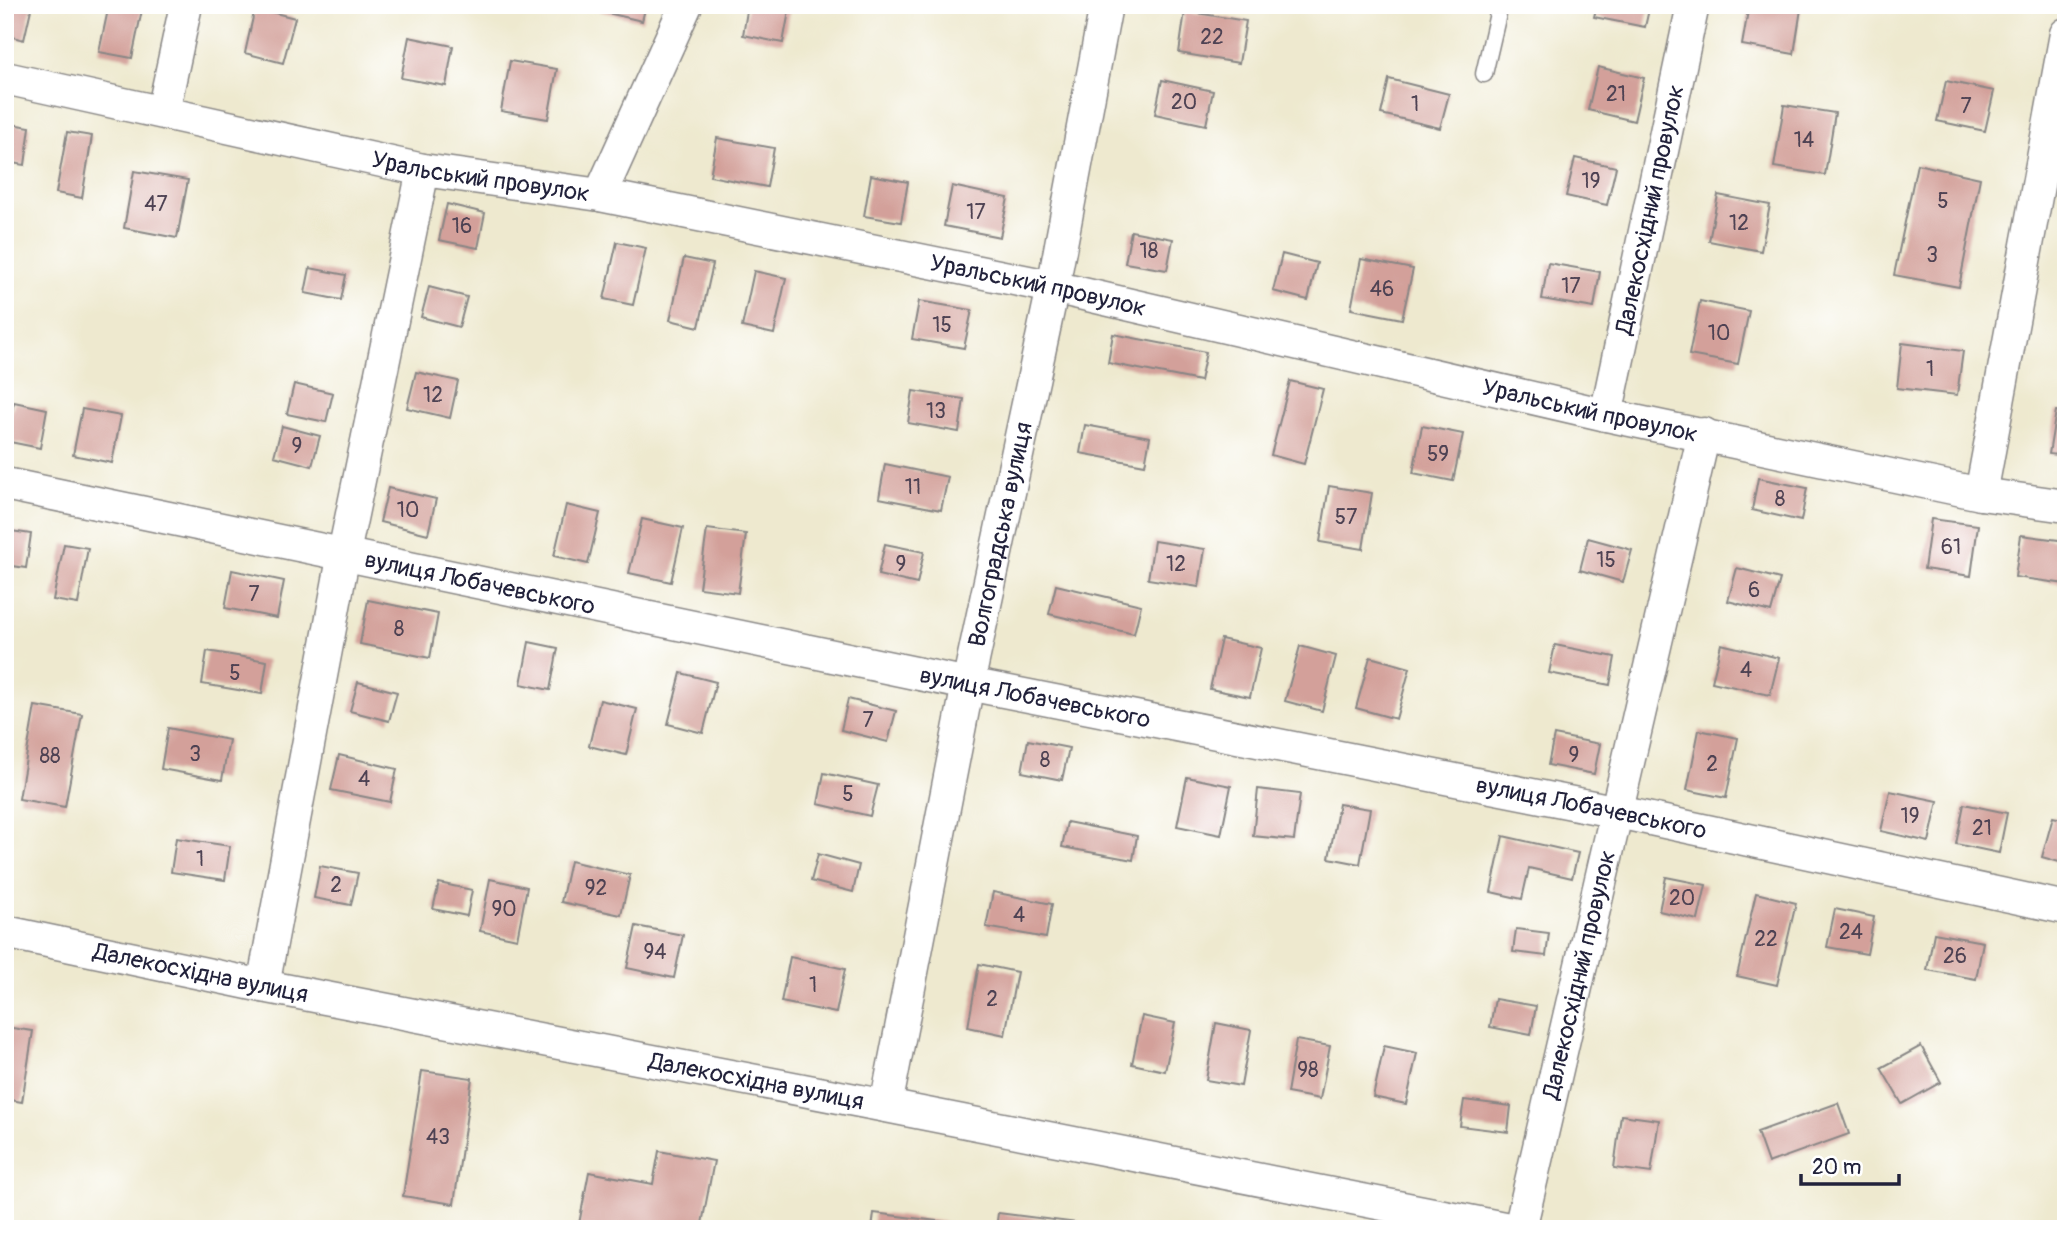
<svg xmlns="http://www.w3.org/2000/svg" width="2071" height="1234" viewBox="0 0 2071 1234" font-family="Pangolin,sans-serif">
  <style>
    .building { fill: #d3a09a }
    .lines { fill: none; stroke-linecap: round; stroke-linejoin: round }
    .service-casing { stroke: #888685; stroke-width: 19 }
    .minor-casing { stroke: #888685; stroke-width: 35 }
    .service { stroke: #fff; stroke-width: 16 }
    .minor { stroke: #fff; stroke-width: 32 }
    .labels { text-anchor: middle; stroke-width: 6; stroke-linejoin: round; paint-order: stroke }
    .number-label { font-size: 21px; fill: #4e4253 }
    .street-label { font-size: 24px; fill: #22223b; stroke: #fff }
  </style>
  <rect width="100%" height="100%" fill="#fff"/>
  <filter id="ink" filterUnits="userSpaceOnUse"><feTurbulence type="fractalNoise" baseFrequency=".0143" numOctaves="2"/><feDisplacementMap in="SourceGraphic" scale="14" xChannelSelector="R" yChannelSelector="G"/><feConvolveMatrix kernelMatrix="1 2 1 2 8 2 1 2 1" color-interpolation-filters="sRGB"/></filter>
  <filter id="wash" filterUnits="userSpaceOnUse"><feTurbulence type="fractalNoise" baseFrequency=".00686" numOctaves="4" result="noise"/><feDisplacementMap in="SourceGraphic" scale="28" xChannelSelector="R" yChannelSelector="G"/><feGaussianBlur stdDeviation="1.57" result="paint"/><feColorMatrix in="noise" values="0 0 0 0 0 0 0 0 0 0 0 0 0 0 0 0 0 1.4 0 .05"/><feComposite in="paint" operator="in"/></filter>
  <g filter="url(#wash)">
    <rect width="100%" height="100%" fill="#eee9cf"/>
    <g id="blocks">
      <path class="building" d="M5,5H32L24,40L5,35Z
        M109,5H143L132,58L99,52Z
        M600,5H646L642,21L599,11Z
        M748,5L790,6L783,43L743,35Z
        M1597,5H1650L1645,27L1594,17Z
        M1749,5H1780L1801,9L1794,54L1742,45Z
        M255,8L295,18L283,63L245,53Z
        M1185,11L1246,21L1239,63L1179,53Z
        M409,37L453,46L446,86L401,78Z
        M510,61L557,69L548,119L501,111Z
        M1598,67L1644,78L1634,121L1588,110Z
        M1389,79L1449,94L1440,128L1381,114Z
        M1162,80L1213,91L1206,125L1155,114Z
        M1946,81L1994,91L1985,131L1937,121Z
        M1784,105L1835,113L1825,175L1774,167Z
        M5,123L30,127L25,165L5,162Z
        M67,132L92,136L82,198L56,193Z
        M717,138L774,148L767,187L710,176Z
        M1575,158L1616,167L1607,205L1566,196Z
        M1917,164L1980,178L1959,287L1894,275Z
        M134,171L188,180L177,238L124,228Z
        M871,175L908,182L901,222L864,216Z
        M952,186L1008,198L1000,237L944,226Z
        M1718,195L1770,205L1761,251L1709,241Z
        M447,204L485,213L478,248L439,240Z
        M1131,231L1173,239L1167,270L1125,263Z
        M617,242L646,248L633,305L604,299Z
        M1282,254L1317,263L1308,300L1273,291Z
        M684,258L713,264L699,327L670,320Z
        M1361,259L1413,269L1402,319L1351,309Z
        M1548,263L1600,272L1594,308L1542,299Z
        M310,268L346,275L341,300L305,293Z
        M754,271L786,278L774,334L742,327Z
        M429,287L467,297L459,327L421,317Z
        M919,301L972,310L964,348L912,339Z
        M1700,301L1749,311L1738,364L1689,355Z
        M1113,334L1206,352L1200,381L1108,363Z
        M1902,343L1963,351L1957,395L1897,388Z
        M416,372L458,381L450,418L407,408Z
        M1290,381L1323,389L1304,464L1271,455Z
        M294,384L333,393L326,422L287,414Z
        M913,391L964,399L959,432L908,423Z
        M14,402L47,409L40,448L5,441Z
        M82,409L121,416L112,463L73,455Z
        M2056,411L2066,412V456L2049,454Z
        M1085,425L1150,437L1145,465L1080,453Z
        M282,426L320,436L312,466L274,456Z
        M1422,426L1463,434L1453,481L1413,473Z
        M885,464L948,477L941,510L879,498Z
        M1758,478L1807,488L1801,521L1752,510Z
        M1329,486L1372,493L1363,549L1320,542Z
        M388,488L436,499L428,534L380,522Z
        M566,505L600,513L588,564L554,556Z
        M642,519L683,528L671,582L629,573Z
        M1931,519L1978,525L1971,576L1924,569Z
        M707,529L746,534L738,593L699,588Z
        M5,530L31,534L26,568L5,565Z
        M2021,535L2066,541V584L2015,577Z
        M1588,538L1632,550L1623,582L1580,570Z
        M1154,541L1205,549L1199,587L1148,579Z
        M64,544L88,548L78,604L53,600Z
        M885,544L924,552L917,584L878,575Z
        M1737,568L1780,579L1771,612L1728,601Z
        M232,570L284,581L277,618L225,608Z
        M1056,585L1141,605L1134,634L1049,614Z
        M368,600L438,614L430,658L360,644Z
        M1221,639L1261,648L1250,697L1210,689Z
        M529,642L558,648L550,690L521,684Z
        M1721,644L1779,658L1770,695L1712,682Z
        M1555,645L1615,657L1610,685L1549,673Z
        M1300,646L1336,656L1322,711L1285,701Z
        M207,651L267,661L262,694L202,684Z
        M1370,657L1410,668L1396,719L1356,708Z
        M681,673L716,682L703,733L668,724Z
        M358,682L397,692L389,721L350,711Z
        M848,699L896,711L888,742L841,730Z
        M600,700L637,709L626,755L589,746Z
        M35,706L82,714L65,807L19,799Z
        M168,728L229,740L222,780L161,769Z
        M1699,730L1738,738L1726,798L1687,790Z
        M1554,735L1600,744L1594,774L1548,765Z
        M1028,740L1069,748L1062,780L1022,772Z
        M339,755L397,769L390,802L331,790Z
        M824,773L878,785L870,816L818,804Z
        M1187,777L1231,786L1221,835L1177,826Z
        M1258,789L1300,794L1294,840L1253,836Z
        M1890,791L1938,801L1929,842L1881,831Z
        M1339,804L1370,809L1360,864L1329,858Z
        M1964,804L2007,813L1999,853L1956,844Z
        M2053,817L2066,820V864L2042,857Z
        M1067,822L1137,836L1133,860L1062,847Z
        M1503,836L1578,853L1572,878L1529,868L1522,899L1491,892Z
        M176,838L230,846L225,880L171,872Z
        M818,854L859,865L853,892L811,881Z
        M570,861L630,875L621,915L561,902Z
        M320,866L358,873L351,905L314,898Z
        M1666,877L1706,885L1698,920L1659,911Z
        M490,879L527,887L517,939L480,931Z
        M439,883L472,890L467,916L433,909Z
        M993,892L1052,904L1046,938L986,927Z
        M1756,893L1796,903L1777,985L1737,976Z
        M1835,909L1874,917L1867,954L1827,947Z
        M636,926L683,935L674,978L627,968Z
        M1516,929L1549,933L1546,956L1513,952Z
        M1934,933L1983,942L1976,979L1927,970Z
        M790,957L845,969L836,1013L781,1002Z
        M979,964L1017,972L1005,1035L968,1027Z
        M1495,999L1536,1006L1531,1035L1490,1027Z
        M1142,1016L1175,1023L1165,1071L1132,1064Z
        M1216,1023L1251,1030L1241,1086L1206,1080Z
        M5,1027L33,1031L22,1102L5,1099Z
        M1296,1040L1330,1046L1320,1099L1287,1093Z
        M1384,1046L1417,1053L1406,1104L1373,1097Z
        M1921,1046L1941,1082L1902,1104L1881,1068Z
        M422,1071L472,1078L454,1204L403,1196Z
        M1464,1100L1511,1106L1508,1132L1460,1126Z
        M1838,1103L1849,1134L1768,1163L1757,1132Z
        M1621,1115L1659,1120L1651,1173L1614,1168Z
        M659,1151L714,1161L701,1229H578L589,1172L653,1184Z
        M874,1213L952,1223V1229H872Z
        M998,1213L1078,1223L1077,1229H996Z"/>
    </g>
  </g>
  <g filter="url(#ink)">
    <use href="#blocks" fill-opacity="0" stroke="#888685" stroke-width="2"/>
    <g class="lines">
      <defs>
        <path id="service" d="M1484,74L1500,5"/>
        <g id="minor">
          <path id="s1" d="M5,78L423,170L600,195L1053,287L1606,415L1981,494L2066,506"/>
          <path d="M163,112L186,5"/>
          <path d="M600,195L686,5"/>
          <path id="s2" d="M1606,415L1693,5"/>
          <path id="s3" d="M5,484L968,684L1618,812L2066,908"/>
          <path d="M1981,494L2066,34"/>
          <path id="s4" d="M5,932L263,986L886,1106L1509,1229"/>
          <path d="M263,986L344,553L423,170"/>
          <path id="s5" d="M886,1106L968,684L1053,287L1106,5"/>
          <path id="s6" d="M1520,1229L1704,434"/>
        </g>
      </defs>
      <use href="#service" class="service-casing"/>
      <use href="#minor" class="minor-casing"/>
      <use href="#service" class="service"/>
      <use href="#minor" class="minor"/>
    </g>
  </g>
  <g class="labels">
    <g class="number-label">
      <text x="1212" y="44">22</text>
      <text x="1616" y="101">21</text>
      <text x="1184" y="109">20</text>
      <text x="1415" y="111">1</text>
      <text x="1966" y="113">7</text>
      <text x="1804" y="147">14</text>
      <text x="1591" y="188">19</text>
      <text x="1943" y="208">5</text>
      <text x="156" y="211">47</text>
      <text x="976" y="219">17</text>
      <text x="1739" y="230">12</text>
      <text x="462" y="233">16</text>
      <text x="1149" y="258">18</text>
      <text x="1932" y="262">3</text>
      <text x="1571" y="293">17</text>
      <text x="1382" y="296">46</text>
      <text x="942" y="332">15</text>
      <text x="1719" y="340">10</text>
      <text x="1930" y="376">1</text>
      <text x="433" y="402">12</text>
      <text x="936" y="418">13</text>
      <text x="297" y="453">9</text>
      <text x="1438" y="461">59</text>
      <text x="913" y="494">11</text>
      <text x="1780" y="506">8</text>
      <text x="408" y="517">10</text>
      <text x="1346" y="524">57</text>
      <text x="1951" y="554">61</text>
      <text x="1606" y="567">15</text>
      <text x="901" y="571">9</text>
      <text x="1176" y="571">12</text>
      <text x="1754" y="597">6</text>
      <text x="254" y="601">7</text>
      <text x="399" y="636">8</text>
      <text x="1746" y="677">4</text>
      <text x="235" y="680">5</text>
      <text x="868" y="727">7</text>
      <text x="195" y="761">3</text>
      <text x="1574" y="762">9</text>
      <text x="50" y="763">88</text>
      <text x="1045" y="767">8</text>
      <text x="1712" y="771">2</text>
      <text x="364" y="786">4</text>
      <text x="848" y="801">5</text>
      <text x="1910" y="823">19</text>
      <text x="1982" y="835">21</text>
      <text x="200" y="866">1</text>
      <text x="336" y="892">2</text>
      <text x="596" y="895">92</text>
      <text x="1682" y="905">20</text>
      <text x="504" y="916">90</text>
      <text x="1019" y="922">4</text>
      <text x="1851" y="939">24</text>
      <text x="1766" y="946">22</text>
      <text x="655" y="959">94</text>
      <text x="1955" y="963">26</text>
      <text x="813" y="992">1</text>
      <text x="992" y="1006">2</text>
      <text x="1308" y="1077">98</text>
      <text x="438" y="1144">43</text>
    </g>
    <g class="street-label">
      <text dy="8" stroke="none"><textPath href="#s1" startOffset="486">Уральський провулок</textPath></text>
      <text dy="8" stroke="none"><textPath href="#s2" startOffset="210">Далекосхідний провулок</textPath></text>
      <text dy="8" stroke="none"><textPath href="#s1" startOffset="1054">Уральський провулок</textPath></text>
      <text dy="8" stroke="none"><textPath href="#s1" startOffset="1620">Уральський провулок</textPath></text>
      <text dy="8" stroke="none"><textPath href="#s5" startOffset="583">Волгоградська вулиця</textPath></text>
      <text dy="8" stroke="none"><textPath href="#s3" startOffset="485">вулиця Лобачевського</textPath></text>
      <text dy="8" stroke="none"><textPath href="#s3" startOffset="1052">вулиця Лобачевського</textPath></text>
      <text dy="8" stroke="none"><textPath href="#s3" startOffset="1619">вулиця Лобачевського</textPath></text>
      <text dy="8" stroke="none"><textPath href="#s4" startOffset="200">Далекосхідна вулиця</textPath></text>
      <text dy="8" stroke="none"><textPath href="#s6" startOffset="261">Далекосхідний провулок</textPath></text>
      <text dy="8" stroke="none"><textPath href="#s4" startOffset="766">Далекосхідна вулиця</textPath></text>
    </g>
  </g>
  <rect width="2071" height="1234" fill="none" stroke="#fff" stroke-width="28"/>
  <path d="M1801 1174v10h98v-10" fill="none" stroke="#22223b" stroke-width="3.5"/>
  <text x="1812" y="1174" font-size="21" fill="#22223b" stroke="#ffffff" stroke-width="5" paint-order="stroke">20 m</text>
</svg>
